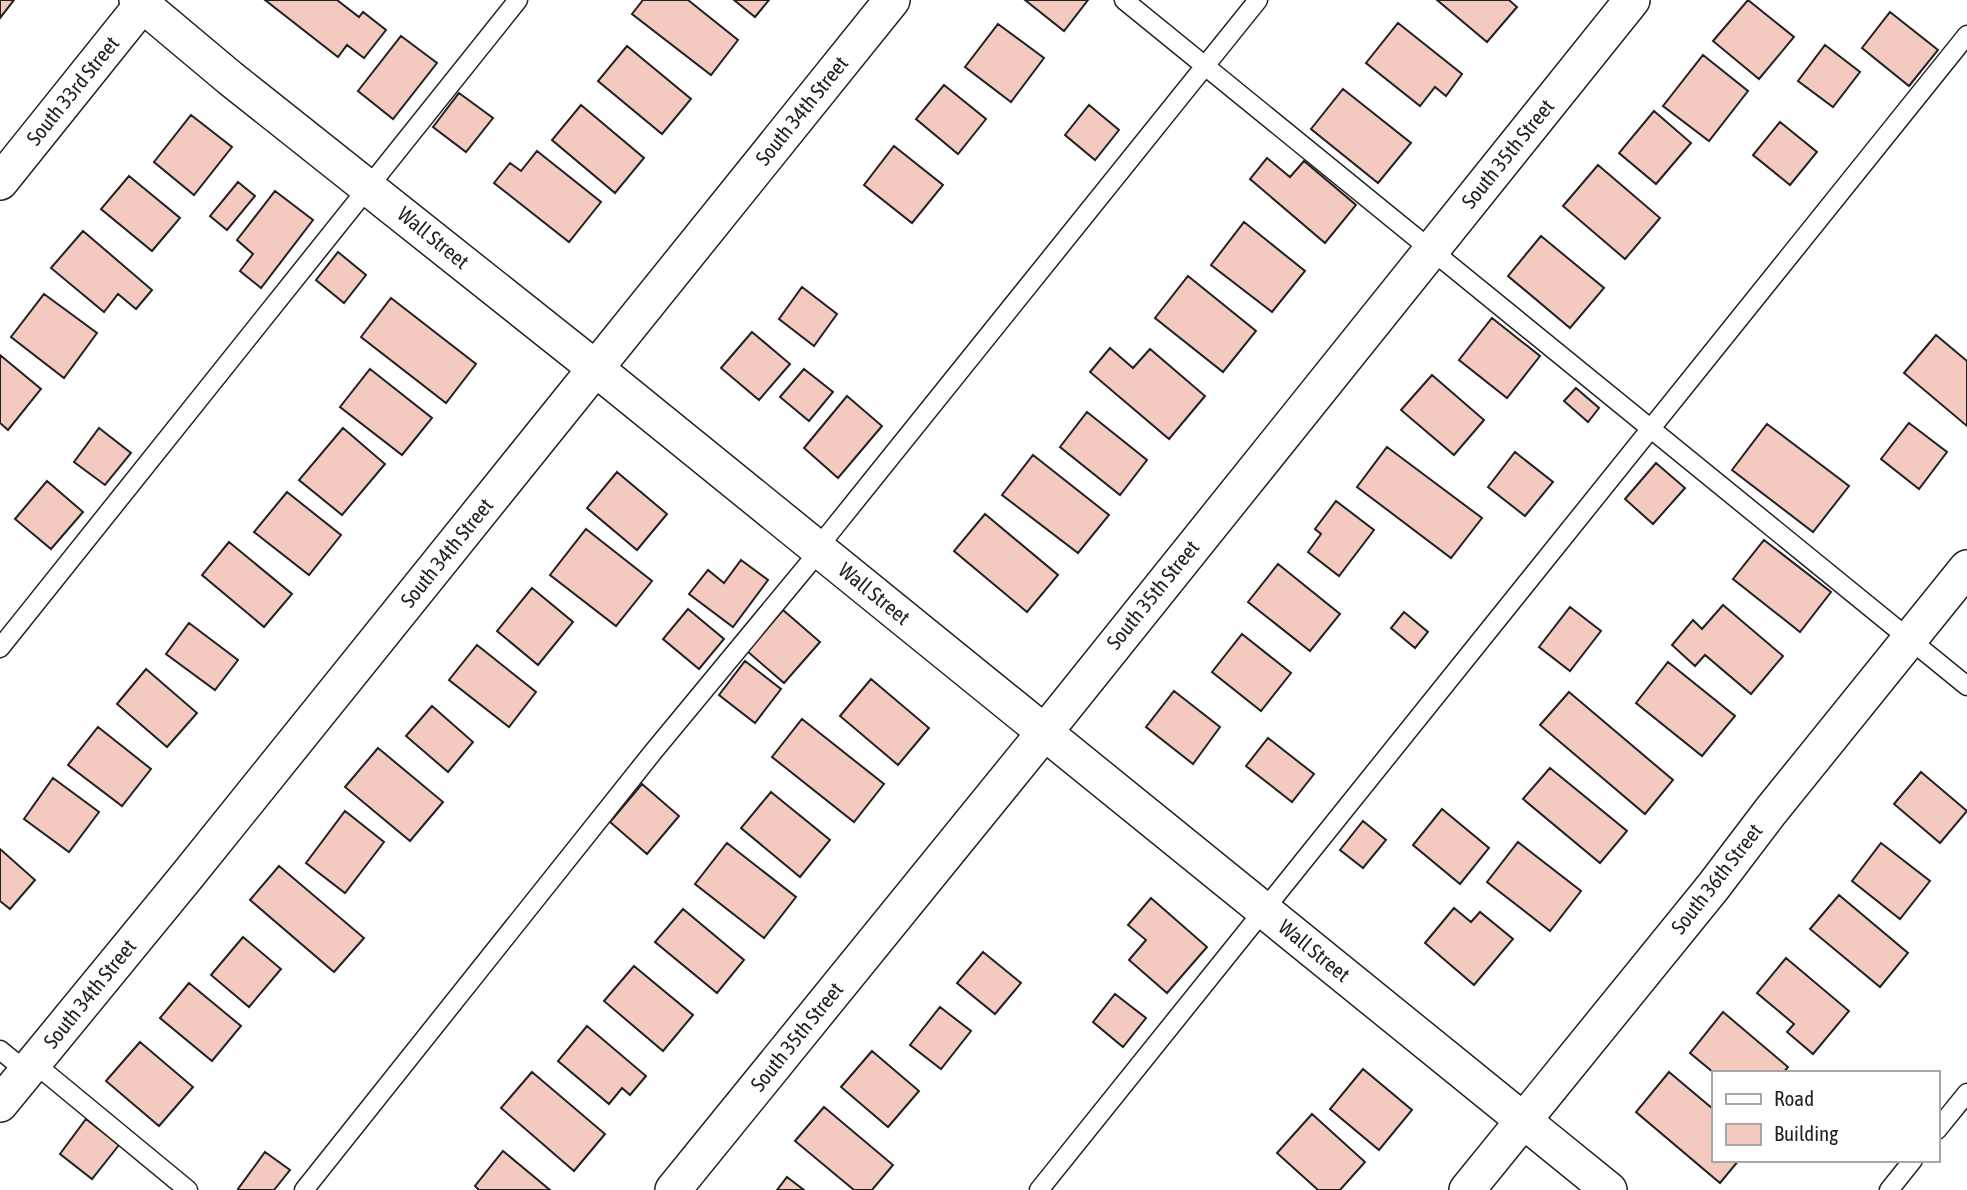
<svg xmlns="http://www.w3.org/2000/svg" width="1967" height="1190" viewBox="0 0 1967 1190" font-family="'Asap Condensed',sans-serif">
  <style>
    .building { fill: #f3c9c0; stroke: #222; stroke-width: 2 }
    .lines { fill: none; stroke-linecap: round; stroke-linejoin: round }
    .lane-casing { stroke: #222; stroke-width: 21 }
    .street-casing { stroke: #222; stroke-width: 38 }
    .lane { stroke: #fff; stroke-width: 18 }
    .street { stroke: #fff; stroke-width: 35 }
    .labels { text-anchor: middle; stroke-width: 5; stroke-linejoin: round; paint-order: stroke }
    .street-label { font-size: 21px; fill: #222; stroke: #fff }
  </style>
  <rect width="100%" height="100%" fill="#fff"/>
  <path class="building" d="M0,0H14L0,18Z
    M265,0H337L359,17L363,12L386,30L364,58L347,45L338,57Z
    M643,0H688L738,40L711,75L632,14Z
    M734,0H769L755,17Z
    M1025,0H1088L1064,31Z
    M1437,0H1509L1517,7L1487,42Z
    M1748,0L1794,37L1759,79L1713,41Z
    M1890,12L1938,50L1909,86L1862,48Z
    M1398,23L1462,74L1446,96L1435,87L1420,106L1366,63Z
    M998,24L1044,58L1011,102L965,67Z
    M401,36L437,63L393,119L358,91Z
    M1825,45L1860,72L1833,107L1798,81Z
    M627,46L691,99L662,134L598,81Z
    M1703,55L1748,91L1709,141L1663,106Z
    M944,85L986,119L958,154L916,119Z
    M1343,89L1411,143L1378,183L1311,129Z
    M459,93L493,118L466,152L433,127Z
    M581,105L644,158L615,193L552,140Z
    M1089,105L1119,130L1095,160L1065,135Z
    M1654,111L1691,143L1656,184L1619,153Z
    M191,115L232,147L194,195L154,162Z
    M1780,122L1817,152L1790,185L1753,155Z
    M894,146L943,185L912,223L864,185Z
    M537,151L601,202L569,242L494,183L510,163L521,171Z
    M1267,158L1290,177L1304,161L1356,205L1325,243L1250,179Z
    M1598,165L1660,218L1625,259L1563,206Z
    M129,176L180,218L152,251L101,209Z
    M238,182L255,196L227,230L210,216Z
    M275,191L313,220L261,288L240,271L253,254L237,240Z
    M1244,222L1305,271L1272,312L1211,265Z
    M83,231L152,290L136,309L118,294L104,312L51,268Z
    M1541,236L1604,288L1570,328L1508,276Z
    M338,252L366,275L344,303L316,280Z
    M1188,276L1256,331L1223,372L1155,318Z
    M802,287L837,314L814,346L779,319Z
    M44,294L97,333L64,378L11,337Z
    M391,298L476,364L446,403L361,337Z
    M1492,318L1540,356L1507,398L1459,360Z
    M752,332L790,364L759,400L721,368Z
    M1936,335L1967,361V426L1904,373Z
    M1110,348L1133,368L1150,349L1205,396L1169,439L1090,372Z
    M0,355L41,389L8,430L0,423Z
    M370,369L432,418L402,455L340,407Z
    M804,369L833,392L809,421L780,397Z
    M1432,375L1484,420L1454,455L1401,410Z
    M1576,388L1599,408L1588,422L1564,401Z
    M847,396L882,426L838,478L804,448Z
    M1087,412L1147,460L1120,495L1060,447Z
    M1909,423L1947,452L1919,489L1881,459Z
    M1767,424L1849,486L1813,532L1732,470Z
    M99,428L131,453L105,485L74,462Z
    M343,428L385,464L342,515L299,480Z
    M1387,447L1482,518L1451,558L1357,487Z
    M1515,452L1553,482L1525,516L1488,487Z
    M1033,455L1109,515L1078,553L1002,495Z
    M1656,463L1685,488L1653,524L1625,499Z
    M617,472L667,514L637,550L587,508Z
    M47,481L83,512L51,549L15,519Z
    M287,492L341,535L309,575L254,532Z
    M1336,501L1374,530L1339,576L1308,552L1321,534L1315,529Z
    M985,514L1058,575L1027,612L954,551Z
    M586,529L652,581L616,626L550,575Z
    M1764,540L1831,592L1800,632L1733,579Z
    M229,542L292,594L264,627L202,575Z
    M741,560L768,580L733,627L689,594L708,570L724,583Z
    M1278,564L1340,614L1310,651L1248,602Z
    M532,588L573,622L538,665L497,631Z
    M1723,605L1783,656L1751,694L1705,655L1695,666L1672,645L1693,620L1702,629Z
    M1570,607L1601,631L1570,671L1539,647Z
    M688,609L724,639L699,669L663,639Z
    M783,610L820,642L784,683L747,651Z
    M1404,612L1428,632L1415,648L1391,628Z
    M189,623L238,660L215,690L166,654Z
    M1242,634L1291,673L1261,711L1212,672Z
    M477,645L536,692L509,727L449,680Z
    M745,661L781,689L755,723L719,695Z
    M1668,662L1735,716L1702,756L1636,703Z
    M146,669L197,713L167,747L117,704Z
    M871,679L929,728L898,765L840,716Z
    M1174,691L1220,727L1193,764L1146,727Z
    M1569,692L1673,780L1645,814L1540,725Z
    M432,706L473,742L448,772L406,736Z
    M802,719L884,784L854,822L772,757Z
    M98,727L151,769L122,806L68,765Z
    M1268,738L1314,774L1292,802L1246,766Z
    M378,748L443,802L410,841L345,787Z
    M1550,768L1627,831L1600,863L1523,799Z
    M1921,772L1967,811L1940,843L1894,804Z
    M53,778L99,812L69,852L24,819Z
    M642,784L679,816L647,854L610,822Z
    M771,792L830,840L800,877L741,828Z
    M1442,809L1489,848L1460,884L1413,845Z
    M345,811L384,842L345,893L306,863Z
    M1363,821L1386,840L1363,868L1340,850Z
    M1518,842L1581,891L1550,931L1487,882Z
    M727,843L796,897L764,938L695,884Z
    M1881,843L1930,881L1900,919L1852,881Z
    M0,849L35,880L10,909L0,901Z
    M279,866L364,938L334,972L250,900Z
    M1839,895L1908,953L1880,987L1810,929Z
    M1151,898L1207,947L1167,993L1129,960L1146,940L1128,925Z
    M1454,908L1471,922L1480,912L1513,939L1474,985L1425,943Z
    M683,909L744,960L717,993L655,942Z
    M243,937L281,969L249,1007L211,975Z
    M983,952L1021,983L995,1014L957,983Z
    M1786,958L1849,1011L1813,1054L1787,1032L1794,1024L1757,993Z
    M634,966L693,1015L663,1051L604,1001Z
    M189,983L241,1026L212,1061L160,1018Z
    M1115,994L1146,1018L1123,1047L1093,1022Z
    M940,1007L971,1031L941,1069L910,1045Z
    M1723,1012L1788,1067L1783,1073H1714L1690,1053Z
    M587,1026L646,1076L630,1095L622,1088L609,1104L558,1061Z
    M140,1042L193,1087L159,1126L106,1081Z
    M872,1051L919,1091L888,1127L841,1087Z
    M1363,1069L1412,1110L1379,1150L1330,1109Z
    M532,1072L605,1134L574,1171L501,1108Z
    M1669,1072L1713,1109V1160H1739L1720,1183L1636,1112Z
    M824,1107L893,1165L872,1190H854L795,1141Z
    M1312,1114L1365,1162L1340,1190H1318L1277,1153Z
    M86,1119L119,1145L92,1179L60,1154Z
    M503,1151L550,1190H479L475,1186Z
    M265,1152L290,1170L274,1190H240L238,1189Z
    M787,1177L804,1190H777Z"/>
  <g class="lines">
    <defs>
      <path id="lane" d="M1124,0L1967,686
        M0,648L518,0
        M0,1050L27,1072
        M34,1063L188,1190
        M1937,1130L1967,1093
        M304,1190L653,752L811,561L828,535L1258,0
        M1039,1190L1967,35
        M1889,1190L1913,1160"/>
      <path id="street" d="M137,0L230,78L595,368L1609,1190
        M0,182L146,0
        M0,1104L187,876L892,0
        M673,1190L1044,733L1632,0
        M1467,1190L1713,887L1770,812L1967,568"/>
    </defs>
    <use href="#lane" class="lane-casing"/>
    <use href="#street" class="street-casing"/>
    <use href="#lane" class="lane"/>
    <use href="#street" class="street"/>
  </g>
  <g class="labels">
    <g class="street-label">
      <text transform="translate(73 91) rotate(-51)" y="7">South 33rd Street</text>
      <text transform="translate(802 111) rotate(-51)" y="7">South 34th Street</text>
      <text transform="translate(1508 154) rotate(-51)" y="7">South 35th Street</text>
      <text transform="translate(433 238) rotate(39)" y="7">Wall Street</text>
      <text transform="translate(447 553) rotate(-51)" y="7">South 34th Street</text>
      <text transform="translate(874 594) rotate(39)" y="7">Wall Street</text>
      <text transform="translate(1153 595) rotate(-51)" y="7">South 35th Street</text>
      <text transform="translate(1717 879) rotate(-52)" y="7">South 36th Street</text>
      <text transform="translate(1314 951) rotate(39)" y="7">Wall Street</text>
      <text transform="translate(90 994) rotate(-51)" y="7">South 34th Street</text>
      <text transform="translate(797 1037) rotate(-51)" y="7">South 35th Street</text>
    </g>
  </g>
  <rect x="1712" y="1071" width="228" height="91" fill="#ffffff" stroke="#a7a7a7" stroke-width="2"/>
  <rect x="1726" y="1094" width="35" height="10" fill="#ffffff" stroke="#a7a7a7" stroke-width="2"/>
  <text x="1774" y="1106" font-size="21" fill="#222222">Road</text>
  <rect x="1726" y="1124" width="35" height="21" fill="#f3c9c0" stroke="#a7a7a7" stroke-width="2"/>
  <text x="1774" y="1141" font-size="21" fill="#222222">Building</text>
</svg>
